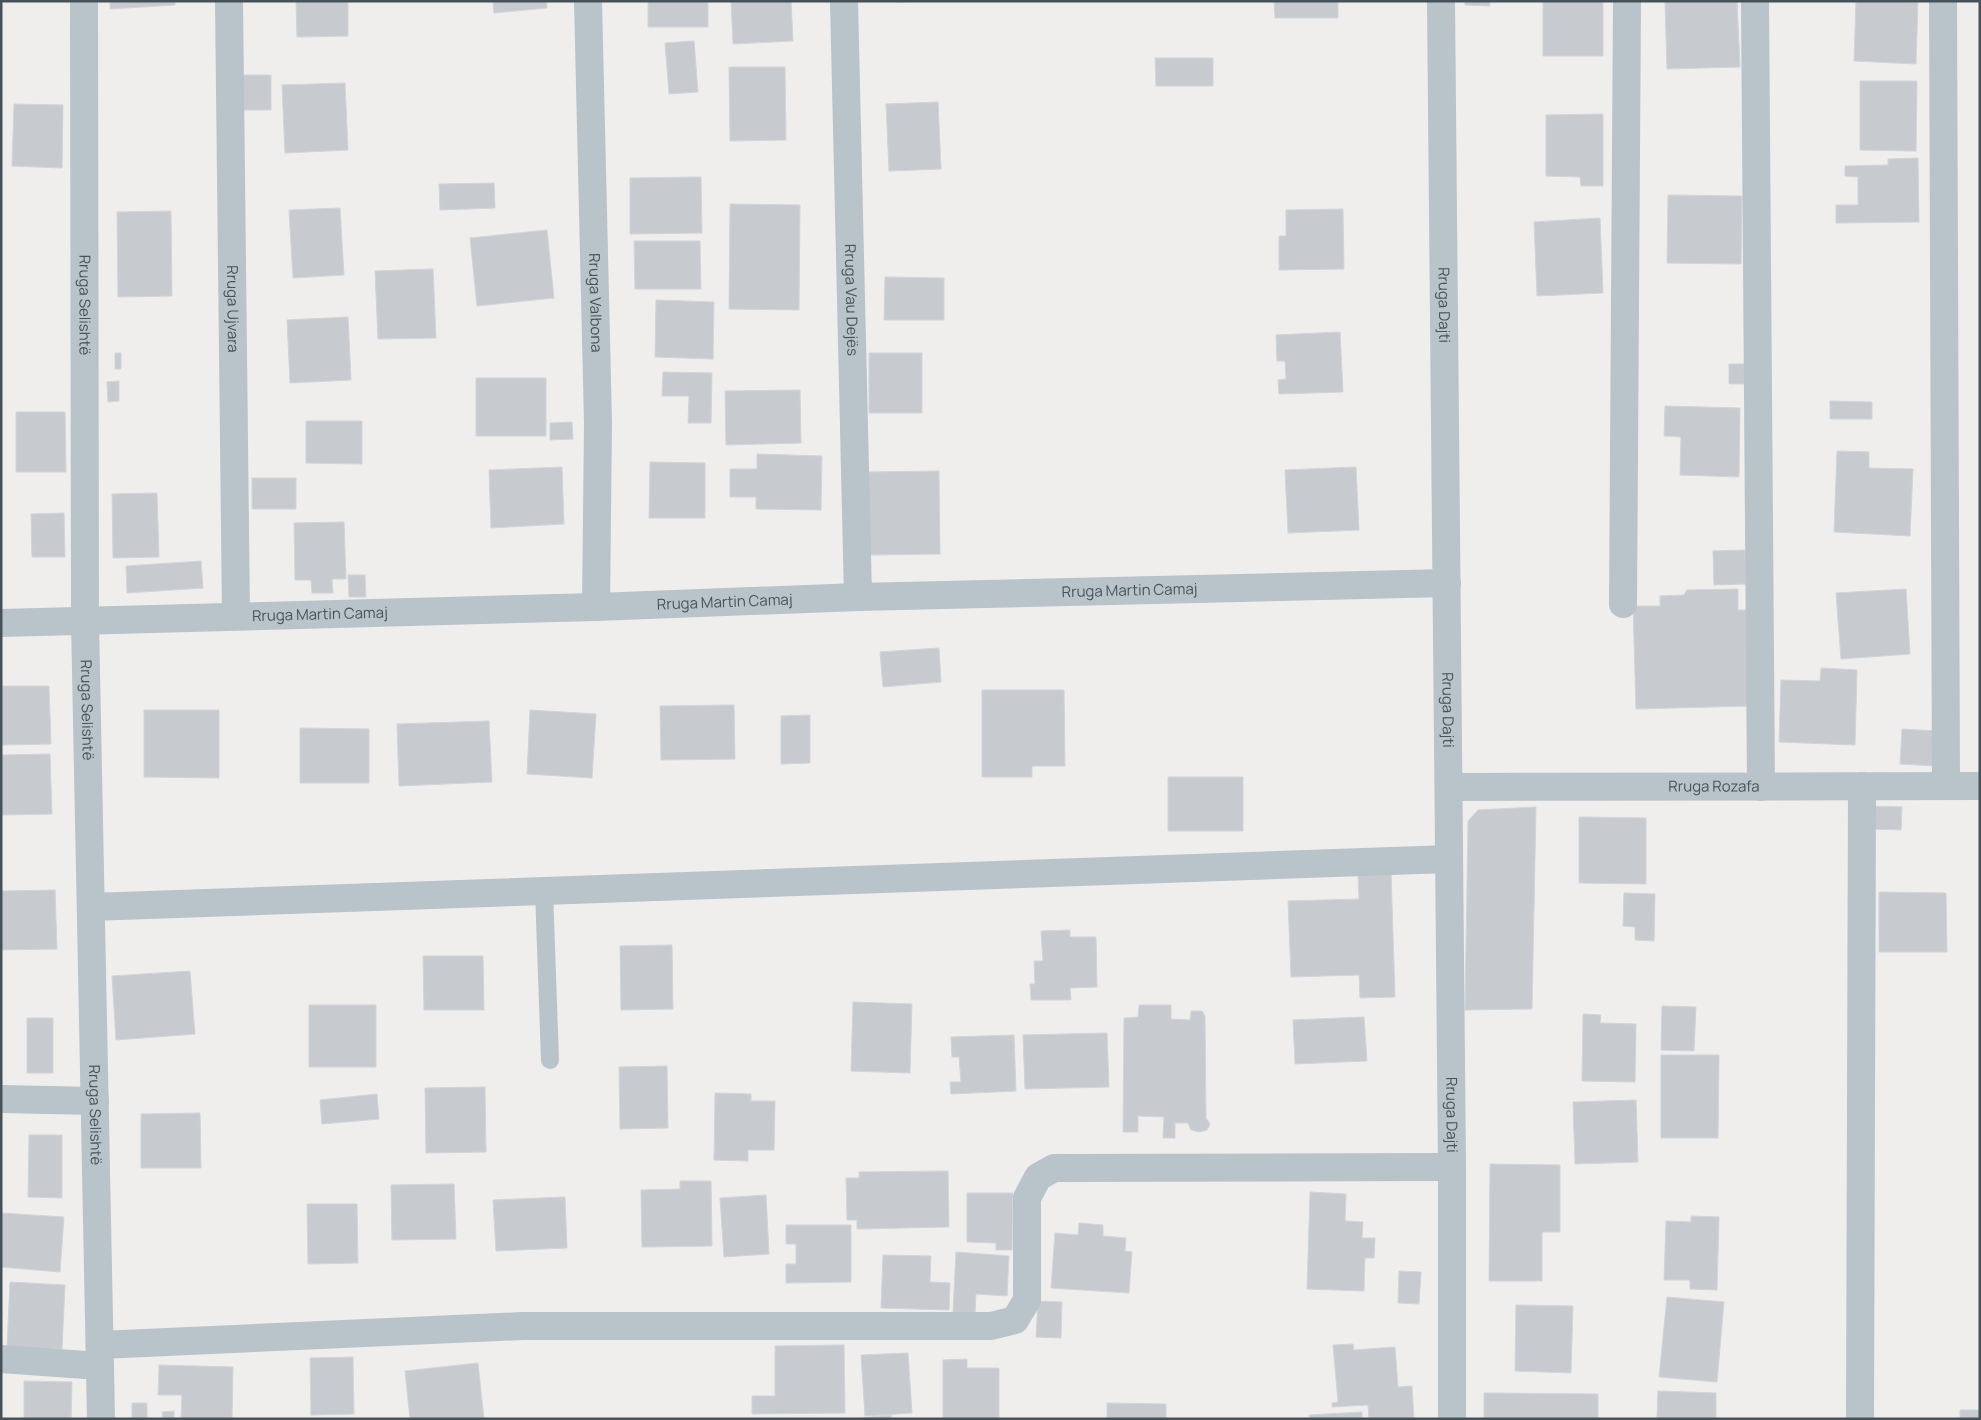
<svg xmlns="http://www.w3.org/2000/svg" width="1981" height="1420" viewBox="0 0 1981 1420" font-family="Manrope,sans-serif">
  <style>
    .building { fill: #c7cbd0; stroke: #d1d4d9 }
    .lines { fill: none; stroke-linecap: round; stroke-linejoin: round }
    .service { stroke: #b9c3ca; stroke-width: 18 }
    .minor { stroke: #b9c3ca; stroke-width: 28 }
    .tertiary { stroke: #b9c3ca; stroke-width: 28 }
    .labels { text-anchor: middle; stroke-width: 4.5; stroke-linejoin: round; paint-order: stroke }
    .street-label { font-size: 15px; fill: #46525a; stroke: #fff }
  </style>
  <rect width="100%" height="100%" fill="#f0eded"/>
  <path class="building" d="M110,1H175V5L110,9Z
    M296,1H348V36L297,37Z
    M493,1H546L547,8L494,13Z
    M648,1H708V27H648Z
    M731,1H791L793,41L733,44Z
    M894,1H946L894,2Z
    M1274,1H1338V18H1275Z
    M1465,1H1490V6L1465,5Z
    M1543,1H1603V56H1543Z
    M1665,1H1737L1740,67L1667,69Z
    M1856,1L1918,2L1916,64L1854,61Z
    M694,41L698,92L669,94L665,43Z
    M1155,58H1213V86H1156Z
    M729,67H785L786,140L730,141Z
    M238,75H271V110H238Z
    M1860,81H1917L1916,151L1860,150Z
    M345,83L348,150L285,153L282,85Z
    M938,102L941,169L889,171L886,104Z
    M14,104L63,105L62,168L12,166Z
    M1603,114V186H1581L1580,177L1546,176V115Z
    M1918,158L1919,222L1836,223V205H1858V177L1845,176V166L1888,165V159Z
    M701,177L702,233L630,234V178Z
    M494,183L495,208L440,210L439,184Z
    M1668,195L1742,196L1741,264L1667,263Z
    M730,204L800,205L799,310L729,309Z
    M340,208L344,275L293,278L289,210Z
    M1343,209L1344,269L1279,270V236H1286V210Z
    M171,211L172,296L118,297L117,212Z
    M1600,218L1603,293L1537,296L1534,222Z
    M547,230L554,298L477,306L470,238Z
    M634,241H700L701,289H635Z
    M433,269L436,338L378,339L375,271Z
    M885,277L944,278V320H884Z
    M656,300L714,302L713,359L655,357Z
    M348,317L351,380L290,383L287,320Z
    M1340,332L1343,392L1279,394L1278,380L1286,379L1285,361H1277L1276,335Z
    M115,353H121V369H115Z
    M869,353H922V413H869Z
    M1729,364H1745L1746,384H1729Z
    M663,372L712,373L711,423H688L689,396H662Z
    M476,378H546V436H476Z
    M119,381V401L108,402L107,382Z
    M800,390L801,443L726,445L725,391Z
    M1830,401L1872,402V419H1830Z
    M1665,406L1740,408L1739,477L1680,475L1681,437L1664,436Z
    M16,412H65L66,472H16Z
    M306,421H362V464L306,463Z
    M572,422L573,439L550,440V423Z
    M1837,451L1869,452V468L1913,469L1910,536L1834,532Z
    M757,454L822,456L821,510L756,509V497H730V469H757Z
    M650,462L705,463V518H649Z
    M562,467L564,524L491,528L489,470Z
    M1356,467L1359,530L1288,533L1285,470Z
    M939,471L940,554L870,555L868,472Z
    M252,478H296V509H252Z
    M157,493L159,557L113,558L112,494Z
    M64,513L65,557H32L31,514Z
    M344,522L346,579H332L333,593H312L311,580H295L294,523Z
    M1745,550L1746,584L1714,585L1713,551Z
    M201,561L203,588L127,593L126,566Z
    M348,575H365L366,597H349Z
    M1738,589V610H1747L1749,706L1636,709L1633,606H1660V596L1684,595L1687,590Z
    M1906,589L1910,654L1841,659L1836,593Z
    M939,648L941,682L883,687L880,652Z
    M1821,668L1857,670L1855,745L1779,742L1781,680L1820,681Z
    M1,686H49L51,744L1,745Z
    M982,690H1064L1065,766H1032V777H982Z
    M734,705L735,759L661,760L660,706Z
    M144,710H219V778L144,777Z
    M530,710L596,714L592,778L527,774Z
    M810,715V763L781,764V716Z
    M489,721L492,782L399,786L397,724Z
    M300,728L369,729V783H300Z
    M1902,729L1938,731L1937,766L1900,764Z
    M50,754L52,814L1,815V755Z
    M1168,777H1243V831H1168Z
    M1872,806L1902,807L1901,830L1871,829Z
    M1536,807L1532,1009L1465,1010L1468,821L1478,810Z
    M1579,817L1646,818V884L1579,883Z
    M1391,872L1395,997L1360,998L1359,975L1291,977L1288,901L1359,899L1358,874Z
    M55,890L57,949L1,950V891Z
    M1879,892L1946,893L1947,952H1879Z
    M1624,893L1655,894L1654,941L1635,940V927L1623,926Z
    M1070,930V937H1096L1097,987L1070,988L1071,1000H1031L1030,984H1035L1034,961H1043L1041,931Z
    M672,945L673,1009L621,1010L620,946Z
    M423,956H483L484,1010H424Z
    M190,971L195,1034L116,1040L112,976Z
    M853,1002L912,1004L910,1073L851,1071Z
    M309,1005H376V1067H309Z
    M1139,1005H1171V1019L1190,1020L1191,1011H1202L1205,1016L1206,1118L1210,1124L1207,1130L1199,1132L1191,1130L1188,1123H1175V1138H1163L1164,1117L1138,1116V1132H1123L1124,1018L1138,1017Z
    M1662,1006L1696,1007L1694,1051L1661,1050Z
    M1583,1014L1601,1015L1600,1023L1636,1024L1635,1082L1582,1081Z
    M1364,1017L1367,1061L1295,1064L1293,1020Z
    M27,1018H53V1073H27Z
    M1107,1033L1109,1087L1025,1089L1023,1035Z
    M1014,1035L1016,1091L951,1094L950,1082H961L959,1057H952L951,1037Z
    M1661,1055H1719L1718,1138H1661Z
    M667,1066L668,1128L620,1129L619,1067Z
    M485,1087L486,1152L426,1153L425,1088Z
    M715,1093L751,1094V1101H775L774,1150H748V1161L714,1160Z
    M377,1094L379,1119L322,1124L320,1100Z
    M1636,1100L1638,1162L1575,1164L1573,1102Z
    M200,1113L201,1168H141V1114Z
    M29,1135H62V1198L28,1197Z
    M1490,1164L1560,1165V1232H1542V1281H1489Z
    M948,1171L949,1227L857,1229V1220H847L846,1178H859V1172Z
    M680,1181H711L712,1246L642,1247L641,1190L680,1189Z
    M454,1184L456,1239L392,1240L391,1185Z
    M1310,1192L1346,1194L1345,1221L1363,1222L1362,1238H1375L1374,1258H1365L1364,1291L1307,1289Z
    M967,1193H1013L1012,1250H996V1243L967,1242Z
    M766,1195L769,1254L724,1257L720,1198Z
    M565,1197L567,1248L496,1251L493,1200Z
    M307,1204H357L358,1263L308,1264Z
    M1,1213L64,1217L60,1272L1,1267Z
    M1691,1216L1719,1217L1717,1290L1690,1289V1280H1664L1666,1221L1691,1222Z
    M1079,1223L1103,1225V1236L1126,1238L1125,1251L1132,1252L1129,1293L1051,1288L1055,1233L1078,1235Z
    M786,1225H851V1282L786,1283V1264H796V1244H786Z
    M956,1252L1009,1256L1007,1296L976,1294L975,1313L953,1312Z
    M883,1255L931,1256L930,1282L950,1283L949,1310L881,1308Z
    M1399,1271L1421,1272L1419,1304L1398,1303Z
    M10,1282L65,1285L62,1349L7,1347Z
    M1667,1297L1724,1302L1717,1382L1659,1377Z
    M1038,1301L1062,1302L1061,1338L1036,1337Z
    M1516,1305L1573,1306L1571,1373L1515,1371Z
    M1353,1344L1354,1350L1395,1347L1398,1387L1412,1386L1414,1419H1369L1368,1405L1332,1407V1403L1338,1402L1333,1345Z
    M844,1345L845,1413L752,1414V1396H775V1346Z
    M908,1353L912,1413L865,1416L861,1355Z
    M353,1357L354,1414L311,1415L310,1358Z
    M967,1359V1368H999V1419H943V1360Z
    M478,1363L484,1419H410L405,1371Z
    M159,1365L233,1367L232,1419H181L182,1395H158Z
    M24,1381L72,1382L71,1419H24Z
    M1658,1391L1716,1393V1419H1657Z
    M1484,1393L1598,1394V1419H1484Z
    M132,1403H147V1419H132Z
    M1107,1403L1166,1404V1419H1107Z
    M1960,1410H1980V1419H1960Z
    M174,1411V1419H163L162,1412Z
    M1362,1412V1419H1310L1309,1415Z
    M891,1415V1419H861V1418Z"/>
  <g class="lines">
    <path class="service" d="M544,891L550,1060"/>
    <g class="minor">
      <path id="s1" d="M84,1L85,621L101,1419"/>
      <path id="s2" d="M229,1L236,616"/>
      <path id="s3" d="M588,1L598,423L596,607"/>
      <path id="s4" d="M844,1L858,597"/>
      <path d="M1755,1L1761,787"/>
      <path d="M1943,1L1946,786"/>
      <path d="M1623,604L1627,1"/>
      <path id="s5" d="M1,623L596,607L858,597L1447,583"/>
      <path id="s6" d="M1449,787L1980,786"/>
      <path d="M91,907L1449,859"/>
      <path d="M1,1099L95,1101"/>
      <path d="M100,1345L523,1326H991L1015,1320L1027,1300V1198L1038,1177L1054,1168L1452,1167"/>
      <path d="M1,1359L100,1366"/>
      <path d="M1860,1419L1862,786"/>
    </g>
    <path class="tertiary" id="s7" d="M1441,1L1452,1167V1419"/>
  </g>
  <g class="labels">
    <g class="street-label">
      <text dy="5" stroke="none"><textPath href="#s4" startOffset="299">Rruga Vau Dejës</textPath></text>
      <text dy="5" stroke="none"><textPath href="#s3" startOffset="302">Rruga Valbona</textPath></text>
      <text dy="5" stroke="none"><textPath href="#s1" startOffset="304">Rruga Selishtë</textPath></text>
      <text dy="5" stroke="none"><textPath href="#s7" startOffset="304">Rruga Dajti</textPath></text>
      <text dy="5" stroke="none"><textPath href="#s2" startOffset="308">Rruga Ujvara</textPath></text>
      <text dy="5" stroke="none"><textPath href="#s5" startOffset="1129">Rruga Martin Camaj</textPath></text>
      <text dy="5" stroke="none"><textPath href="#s5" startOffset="724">Rruga Martin Camaj</textPath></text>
      <text dy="5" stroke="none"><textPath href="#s5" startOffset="319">Rruga Martin Camaj</textPath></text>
      <text dy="5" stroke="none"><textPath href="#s1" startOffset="709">Rruga Selishtë</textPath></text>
      <text dy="5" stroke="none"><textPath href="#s7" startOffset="709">Rruga Dajti</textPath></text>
      <text dy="5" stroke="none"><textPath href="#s6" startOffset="265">Rruga Rozafa</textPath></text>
      <text dy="5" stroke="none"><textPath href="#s1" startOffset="1114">Rruga Selishtë</textPath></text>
      <text dy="5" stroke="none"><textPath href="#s7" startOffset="1114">Rruga Dajti</textPath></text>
    </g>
  </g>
  <rect width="1981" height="1420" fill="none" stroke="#46525a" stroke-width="5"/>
</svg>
